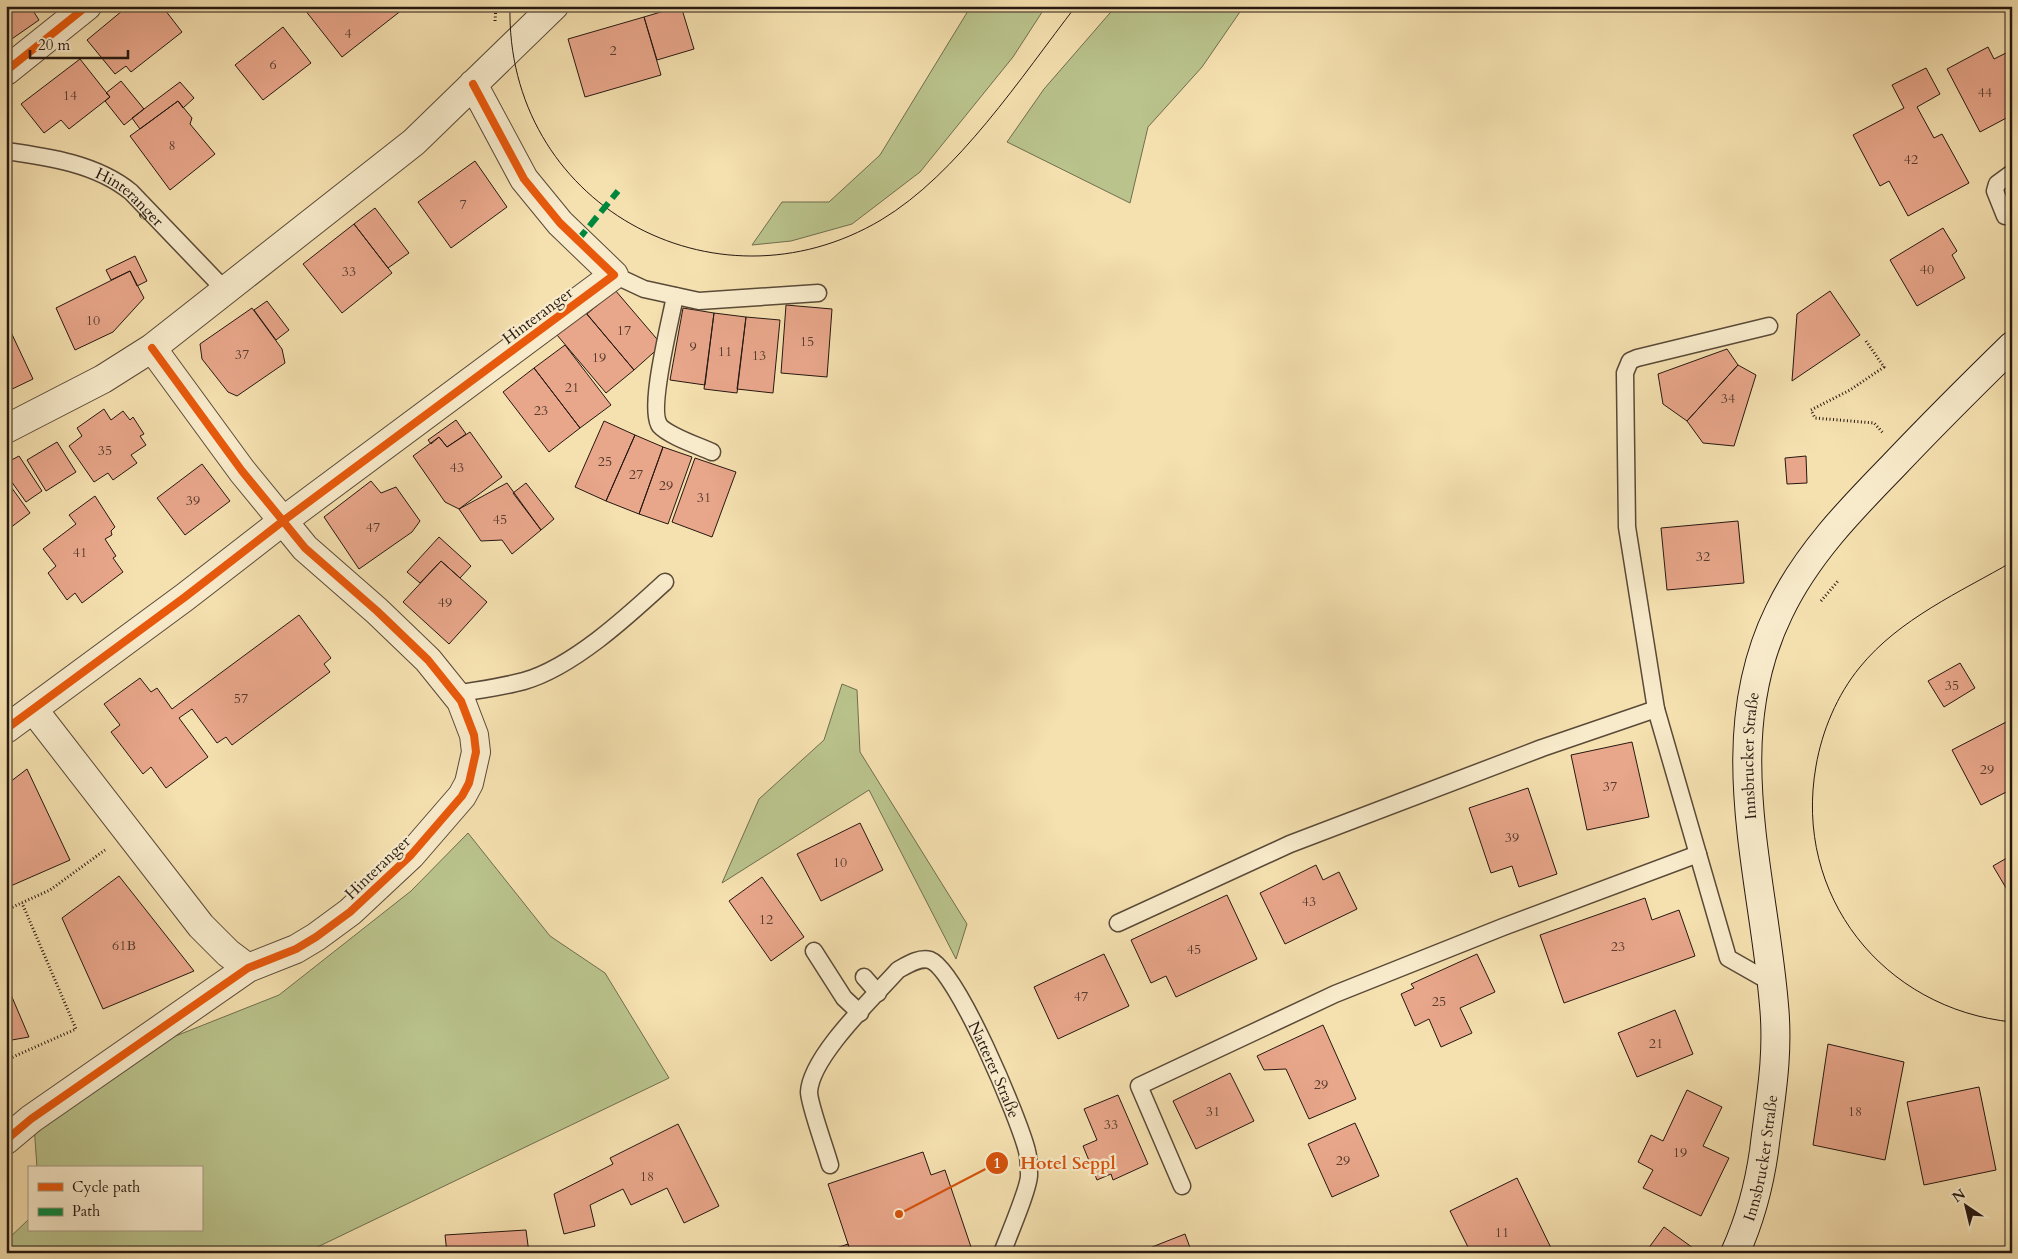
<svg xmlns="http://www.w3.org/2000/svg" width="2018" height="1259" viewBox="0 0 2018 1259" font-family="Cardo,serif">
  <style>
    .green { fill: #bac38c; stroke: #706e4e }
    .building { fill: #e8a68a; stroke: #261811 }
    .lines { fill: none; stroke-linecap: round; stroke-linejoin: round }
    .service-casing { stroke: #5a4a38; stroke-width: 19 }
    .minor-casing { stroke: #5a4a38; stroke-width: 30 }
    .secondary-casing { stroke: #261811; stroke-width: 30 }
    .path { stroke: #261811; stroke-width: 3; stroke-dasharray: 1 2.5; stroke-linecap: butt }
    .service { stroke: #f8ebcb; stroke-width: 16 }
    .minor { stroke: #f8ebcb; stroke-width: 28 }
    .secondary { stroke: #f8ebcb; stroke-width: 28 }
    .tram { stroke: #261811; stroke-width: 1 }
    .quiet { stroke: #00873e; stroke-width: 6; stroke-dasharray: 12 6; stroke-linecap: butt }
    .cycleway-casing { stroke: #f8ebcb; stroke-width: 11 }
    .cycleway { stroke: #e8590c; stroke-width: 8 }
    .labels { text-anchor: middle; stroke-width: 4.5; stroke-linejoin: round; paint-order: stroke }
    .number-label { font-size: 14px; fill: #563c2f }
    .street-label { font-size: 16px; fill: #261811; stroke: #f8ebcb }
    .leader { fill: none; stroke: #d5520c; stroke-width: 2 }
    .callout-dot { fill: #d5520c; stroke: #f8ebcb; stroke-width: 2 }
    .mark-label { font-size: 15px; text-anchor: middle; font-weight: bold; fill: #fff }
    .callout-label { font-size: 18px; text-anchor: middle; font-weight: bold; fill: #d5520c; stroke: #f8ebcb; stroke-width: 4.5; stroke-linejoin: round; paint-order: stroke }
  </style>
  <rect width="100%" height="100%" fill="#f5e0af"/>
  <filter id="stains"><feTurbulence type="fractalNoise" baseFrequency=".004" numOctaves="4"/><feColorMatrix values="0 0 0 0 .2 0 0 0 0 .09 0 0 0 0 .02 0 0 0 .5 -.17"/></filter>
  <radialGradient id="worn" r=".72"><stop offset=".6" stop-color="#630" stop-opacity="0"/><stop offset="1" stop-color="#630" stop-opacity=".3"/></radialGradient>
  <path class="green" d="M971,6H1046L1013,57L920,172L852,224L791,241L752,245L782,202H829L880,155Z
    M1116,6H1244L1202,67L1148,127L1130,203L1007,142L1044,89Z
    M842,684L857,690L860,752L967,924L956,959L869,790L722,883L759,799L824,740Z
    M468,833L550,936L605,973L669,1078L305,1253H6V1241L29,1219V1230H201V1168H37L34,1125L173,1037L279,995L411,891Z"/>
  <path class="building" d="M6,6H30L39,20L6,43Z
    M128,6H162L182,32L131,72L126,66L115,74L87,40Z
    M309,6H407L342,57L305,10Z
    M681,6L694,49L657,60L644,17Z
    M644,17L661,75L585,97L568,39Z
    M283,27L311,63L263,100L235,65Z
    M1988,47L1994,59L2012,50V115L1980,132L1947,69Z
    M80,59L110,97L69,129L61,120L44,133L21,104Z
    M1926,68L1940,94L1917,107L1934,138L1942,134L1969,183L1908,216L1889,181L1880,186L1853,135L1904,108L1892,85Z
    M121,81L144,109L124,125L105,101L110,97L106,93Z
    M180,82L194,98L183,108L178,101L140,129L132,118Z
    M178,101L192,118L190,124L215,154L170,190L130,136Z
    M475,161L507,207L451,248L418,202Z
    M375,208L409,253L388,268L354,224Z
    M354,224L392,273L342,313L303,264Z
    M1943,228L1957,251L1952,255L1965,278L1917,306L1890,260Z
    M135,256L147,281L137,286L130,271L111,280L106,270Z
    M130,271L144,298L113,332L75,350L56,308Z
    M615,290L662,345L634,370L587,314Z
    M1830,291L1860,335L1792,381L1797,314Z
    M267,301L289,330L276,340L254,310Z
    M786,305L832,309L827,377L781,373Z
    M252,308L282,349L285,363L237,396L228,392L202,359L200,344Z
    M683,308L714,313L705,385L670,380Z
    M585,312L634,370L606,393L557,335Z
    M714,313L746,317L737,393L704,389Z
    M746,317L780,320L773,393L737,389Z
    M9,328L33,379L6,392V330Z
    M565,345L611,405L580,428L534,368Z
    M1727,349L1738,365L1687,421L1663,404L1658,374Z
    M1738,365L1756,375L1734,446L1703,443L1687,421Z
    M534,368L580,428L549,452L503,392Z
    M104,409L111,420L123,411L130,420L133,417L144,434L140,436L146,445L131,455L137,463L113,480L108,473L94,482L69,446L82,436L77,428Z
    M456,420L466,434L447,447L439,437L431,444L428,440Z
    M604,421L635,435L606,501L575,487Z
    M470,432L502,477L459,509L445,502L413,456L439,437L447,447Z
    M635,435L663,447L639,514L606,501Z
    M57,442L76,472L46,491L27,460Z
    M663,447L692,457L668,524L639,514Z
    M19,456L42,491L26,502L6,474V463Z
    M1806,456L1807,483L1787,484L1785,458Z
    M695,458L736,472L712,537L672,522Z
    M202,464L230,501L185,535L157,498Z
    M6,480L30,513L6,531Z
    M371,481L381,493L396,487L420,521L412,532L359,569L324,517Z
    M507,483L541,530L512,554L502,540L481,541L459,509Z
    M526,483L554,519L541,530L513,493Z
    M95,496L115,527L111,531L112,535L105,539L116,556L113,558L123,572L82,603L75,593L67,600L48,573L56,566L43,549L76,524L69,515Z
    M1738,521L1744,583L1667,590L1661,528Z
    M439,537L471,566L460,578L441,561L420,583L407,572Z
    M441,561L487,602L449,644L403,602Z
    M299,615L331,658L324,664L330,672L232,745L226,737L217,743L192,709L179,718L208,757L166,788L151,767L143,774L111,732L120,725L104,704L140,678L151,692L157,688L172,709Z
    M1960,663L1975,688L1944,707L1928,681Z
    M2012,719V789L1981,805L1952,750Z
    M1632,742L1649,817L1587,830L1571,755Z
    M27,769L70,860L6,888V785Z
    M1528,788L1557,874L1519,887L1512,866L1491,873L1469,808Z
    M860,823L883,870L821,901L797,854Z
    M2012,855V898L1993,866Z
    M1316,865L1323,880L1339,872L1357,909L1285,944L1260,893Z
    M119,876L194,971L103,1009L62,918Z
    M762,877L804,937L771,961L729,901Z
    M1227,895L1257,959L1176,997L1166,976L1151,983L1131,940Z
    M1645,898L1652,920L1679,910L1695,956L1564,1003L1540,935Z
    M1104,954L1129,1006L1058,1039L1034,987Z
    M1477,954L1495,992L1460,1008L1472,1033L1441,1047L1429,1019L1415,1026L1401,994L1414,988L1411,984Z
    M6,983L29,1037L6,1041Z
    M1675,1010L1693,1054L1637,1077L1618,1033Z
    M1323,1025L1356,1099L1309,1119L1286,1069L1264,1070L1257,1056Z
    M1828,1044L1904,1062L1885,1160L1813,1145Z
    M1230,1073L1254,1121L1196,1149L1173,1101Z
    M1979,1087L1996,1170L1924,1185L1907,1102Z
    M1687,1090L1722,1107L1703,1146L1729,1158L1701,1216L1643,1188L1653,1170L1638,1162L1651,1135L1663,1141Z
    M1118,1095L1148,1164L1113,1180L1111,1174L1097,1180L1083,1146L1097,1140L1084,1109Z
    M1355,1123L1379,1176L1332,1197L1308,1144Z
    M678,1124L719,1206L684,1223L667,1188L631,1205L623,1189L590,1205L595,1226L564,1234L554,1194L613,1164L610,1158Z
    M923,1152L931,1175L945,1170L972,1250L965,1253H851L828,1184Z
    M1517,1178L1553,1252L1471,1253L1450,1211Z
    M1664,1227L1700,1253H1645Z
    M526,1230L529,1253H447L445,1235Z
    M1185,1234L1192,1253H1154L1152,1247Z
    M848,1244L851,1253H822Z
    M1349,1247L1351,1253H1337Z"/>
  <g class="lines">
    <defs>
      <g id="service">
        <path id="s1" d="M6,151C49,157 97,164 131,192L225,290"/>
        <path d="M2005,216L1995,191L1997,184L2012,173"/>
        <path d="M614,275L644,289L699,301L818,293"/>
        <path d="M675,296C671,319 647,410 660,426C669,436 699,446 712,452"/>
        <path d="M1769,326L1637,358L1630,361L1625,373L1627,527L1656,709L1728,958L1772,983"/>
        <path d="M456,694C478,690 502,687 524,681C573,667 628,616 665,582"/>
        <path d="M1118,923L1290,844L1542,748L1656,709"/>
        <path d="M814,951L844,998L860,1013"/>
        <path d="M864,977L878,993"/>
        <path id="s2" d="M830,1165C826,1150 809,1104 809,1092C811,1056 874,997 898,970C907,965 919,957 930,960C957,970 1019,1119 1027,1151C1029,1158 1029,1166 1029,1174C1030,1186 1008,1237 1002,1253"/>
        <path d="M1182,1186L1139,1086L1335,994L1503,927L1698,854"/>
      </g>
      <path id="minor" d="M6,71L87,6
        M152,348L242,471L283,521L614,275L560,223L524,179L473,84
        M6,429L103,379L152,348L414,142L554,6
        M33,709L201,926L228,953L248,968
        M6,729L185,597L283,521L305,548L377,611L428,660L461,701L474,735L476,752L469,783L462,796L411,855L350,912L316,937L296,949L248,968L31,1119L6,1140"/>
      <g id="secondary">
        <path id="s3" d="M1735,1253C1750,1220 1759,1186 1764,1151C1770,1101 1779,1057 1774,1005C1763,873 1717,739 1779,612C1806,555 1851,509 1894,465C1932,425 1972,385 2012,346"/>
      </g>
    </defs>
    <use href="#service" class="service-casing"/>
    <use href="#minor" class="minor-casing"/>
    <use href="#secondary" class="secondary-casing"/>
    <path class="path" d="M495,21L496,6
      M1866,341L1884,367L1850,390L1811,410L1815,418L1874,423L1884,434
      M1821,601L1838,581
      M6,910L50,890L105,850
      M6,1060L76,1029L22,903"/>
    <use href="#service" class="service"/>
    <use href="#minor" class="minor"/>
    <use href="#secondary" class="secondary"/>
    <path class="tram" d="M510,6C505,203 714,319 881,220C958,174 1021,77 1076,6
      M2012,562C1960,592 1899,619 1860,667C1837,695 1822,731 1816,766C1793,895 1883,1009 2012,1022"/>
    <path class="quiet" d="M578,240L618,191"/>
    <defs>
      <path id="cycleway" d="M6,71L87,6
        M152,348L242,471L283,521L614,275L560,223L524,179L473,84
        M6,729L185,597L283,521L305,548L377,611L428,660L461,701L474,735L476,752L469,783L462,796L411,855L350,912L316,937L296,949L248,968L31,1119L6,1140"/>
    </defs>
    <use href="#cycleway" class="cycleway-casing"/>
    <use href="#cycleway" class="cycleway"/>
  </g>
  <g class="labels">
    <g class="number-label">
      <text x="348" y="38">4</text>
      <text x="613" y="55">2</text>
      <text x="273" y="69">6</text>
      <text x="1985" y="97">44</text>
      <text x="70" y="100">14</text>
      <text x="172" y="150">8</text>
      <text x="1911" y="164">42</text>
      <text x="463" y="209">7</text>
      <text x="1927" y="274">40</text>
      <text x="349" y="276">33</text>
      <text x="93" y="325">10</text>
      <text x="624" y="335">17</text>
      <text x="807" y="346">15</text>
      <text x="693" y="351">9</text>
      <text x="725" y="356">11</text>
      <text x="242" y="359">37</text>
      <text x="759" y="360">13</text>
      <text x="599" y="362">19</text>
      <text x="572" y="392">21</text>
      <text x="1728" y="403">34</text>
      <text x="541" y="415">23</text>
      <text x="105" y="455">35</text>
      <text x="605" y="466">25</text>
      <text x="457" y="472">43</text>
      <text x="636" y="479">27</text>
      <text x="666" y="490">29</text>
      <text x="704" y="502">31</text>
      <text x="193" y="505">39</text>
      <text x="500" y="524">45</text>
      <text x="373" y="532">47</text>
      <text x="80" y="557">41</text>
      <text x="1703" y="561">32</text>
      <text x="445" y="607">49</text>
      <text x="1952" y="690">35</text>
      <text x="241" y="703">57</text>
      <text x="1987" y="774">29</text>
      <text x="1610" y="791">37</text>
      <text x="1512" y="842">39</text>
      <text x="840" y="867">10</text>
      <text x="1309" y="906">43</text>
      <text x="766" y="924">12</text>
      <text x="124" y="950">61B</text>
      <text x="1618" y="951">23</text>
      <text x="1194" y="954">45</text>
      <text x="1081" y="1001">47</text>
      <text x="1439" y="1006">25</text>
      <text x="1656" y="1048">21</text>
      <text x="1321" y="1089">29</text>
      <text x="1213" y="1116">31</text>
      <text x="1855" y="1116">18</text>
      <text x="1111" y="1129">33</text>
      <text x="1680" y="1157">19</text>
      <text x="1343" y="1165">29</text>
      <text x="647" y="1181">18</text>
      <text x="1502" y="1237">11</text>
    </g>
    <g class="street-label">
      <text dy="6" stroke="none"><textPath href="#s1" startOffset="135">Hinteranger</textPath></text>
      <text transform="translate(537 315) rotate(-37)" y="6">Hinteranger</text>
      <text dy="6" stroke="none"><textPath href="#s3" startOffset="504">Innsbrucker Straße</textPath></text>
      <text transform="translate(377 867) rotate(-44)" y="6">Hinteranger</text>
      <text dy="6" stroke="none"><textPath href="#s2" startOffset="392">Natterer Straße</textPath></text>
      <text dy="6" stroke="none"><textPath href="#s3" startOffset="99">Innsbrucker Straße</textPath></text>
    </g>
  </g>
  <path class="leader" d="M899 1214L997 1163"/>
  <g class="callout-dot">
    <circle cx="899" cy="1214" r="5"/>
    <circle cx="997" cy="1163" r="12"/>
  </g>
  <g class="mark-label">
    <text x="997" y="1168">1</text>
  </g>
  <g class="callout-label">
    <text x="1068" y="1169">Hotel Seppl</text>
  </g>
  <rect width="2018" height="1259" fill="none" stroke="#f5e0af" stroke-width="25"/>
  <rect x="8" y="8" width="2003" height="1244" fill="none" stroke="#261811" stroke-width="2.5"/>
  <rect x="12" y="12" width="1993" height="1234" fill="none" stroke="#261811"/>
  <rect x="28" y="1166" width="175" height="65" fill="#f8ebcb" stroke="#a49781"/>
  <rect x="38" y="1183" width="25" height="8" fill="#e8590c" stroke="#a49781"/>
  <text x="72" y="1192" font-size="15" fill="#261811">Cycle path</text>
  <rect x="38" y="1208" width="25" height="8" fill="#00873e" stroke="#a49781"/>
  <text x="72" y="1216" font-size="15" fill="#261811">Path</text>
  <g transform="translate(1966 1206) rotate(325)" stroke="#f8ebcb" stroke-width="4" paint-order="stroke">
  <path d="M0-4L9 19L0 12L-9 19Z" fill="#261811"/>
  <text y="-8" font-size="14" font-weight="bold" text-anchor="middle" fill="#261811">N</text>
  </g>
  <path d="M30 50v8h98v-8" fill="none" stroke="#261811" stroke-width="2.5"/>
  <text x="38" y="50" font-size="15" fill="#261811" stroke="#f8ebcb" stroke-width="4" paint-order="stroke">20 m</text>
  <rect width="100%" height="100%" filter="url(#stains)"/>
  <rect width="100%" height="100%" fill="url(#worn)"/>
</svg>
